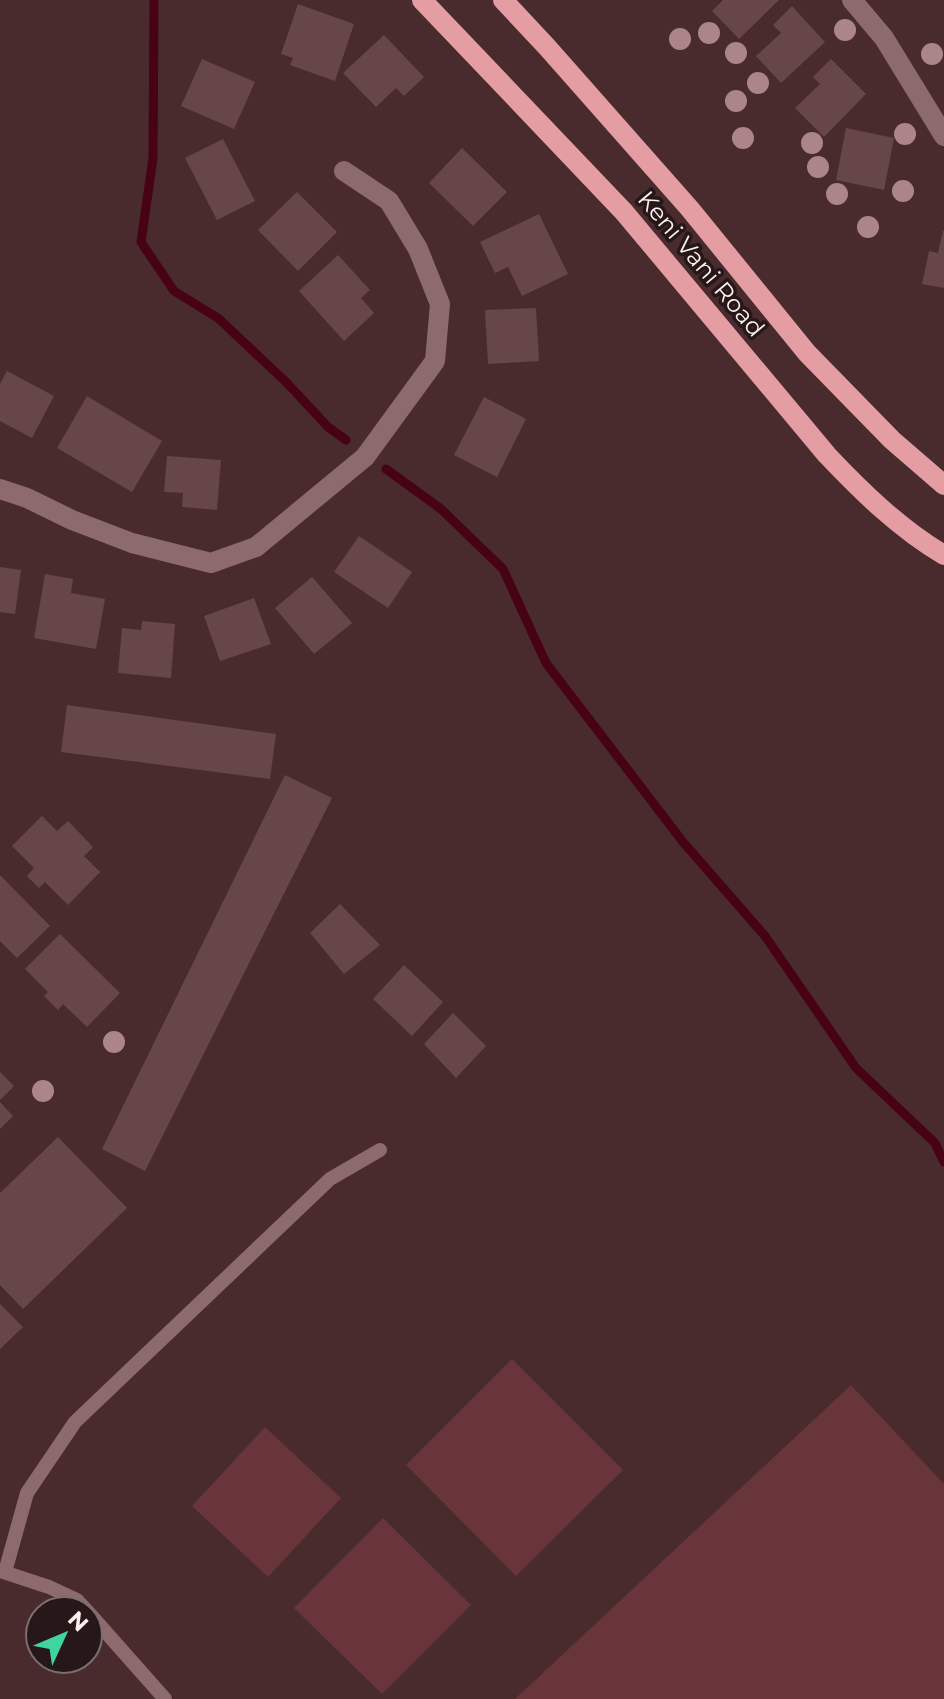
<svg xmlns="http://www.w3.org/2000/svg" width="944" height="1699" viewBox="0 0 944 1699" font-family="Montserrat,sans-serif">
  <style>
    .green { fill: #67353a }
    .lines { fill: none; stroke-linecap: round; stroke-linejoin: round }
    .stream { stroke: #470213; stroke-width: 9 }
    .building { fill: #664648 }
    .service { stroke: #8d6b6d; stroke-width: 14 }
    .minor { stroke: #8d6b6d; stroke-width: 20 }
    .primary { stroke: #e49ea3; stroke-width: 20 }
    .tree { fill: #ab8587 }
    .labels { text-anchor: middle; stroke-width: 7; stroke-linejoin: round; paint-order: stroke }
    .street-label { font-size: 24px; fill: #ffefef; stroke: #261819 }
  </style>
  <rect width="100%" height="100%" fill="#492b2e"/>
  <path class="green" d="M512,1359L623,1470L516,1576L406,1465Z
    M851,1385L944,1484V1699H515Z
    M265,1427L341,1498L268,1577L192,1506Z
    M383,1518L471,1605L382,1694L294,1608Z"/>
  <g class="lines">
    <path class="stream" d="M154,0L153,158L141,242L174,291L218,318L287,383L328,427L346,440
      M386,469L441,509L503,569L546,663L683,842L765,936L856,1068L935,1143L944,1162"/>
  </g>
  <path class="building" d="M723,0H779L739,39L712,11Z
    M298,4L354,24L335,81L290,65L293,58L281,54Z
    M792,6L825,42L781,83L756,56L781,33L773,25Z
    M384,35L424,77L404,96L396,88L376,107L343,73Z
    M202,59L255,82L234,129L181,106Z
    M831,59L866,94L824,137L795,108L820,84L813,77Z
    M846,128L894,138L884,190L836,180Z
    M223,139L255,201L217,220L185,158Z
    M462,148L507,192L473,226L429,183Z
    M297,192L337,232L298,271L258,230Z
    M539,214L568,274L522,296L508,267L495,273L480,242Z
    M943,231H944V288L922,284L929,251L938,253Z
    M338,255L370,290L361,298L374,313L344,341L299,291Z
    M536,308L539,361L488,364L485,310Z
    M7,371L54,396L32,438L0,421V384Z
    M87,396L162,441L132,492L57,448Z
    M484,397L526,419L497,477L454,455Z
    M167,456L221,460L217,510L182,507L183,493L164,492Z
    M359,536L412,572L388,608L334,572Z
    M0,567L21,570L15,614L0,612Z
    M45,574L73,579L71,593L105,599L96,649L34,638Z
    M312,577L352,623L314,654L275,608Z
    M254,598L271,644L220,661L204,616Z
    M142,621L175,624L171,678L118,673L122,628L141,630Z
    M67,705L276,734L270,779L61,752Z
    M285,775L332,798L145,1171L102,1149Z
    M42,816L57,831L68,821L93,847L84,856L100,872L68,905L45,882L39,888L27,876L34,868L12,846Z
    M0,875L50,926L17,958L0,941Z
    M340,904L380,945L344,974L310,933Z
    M60,934L120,993L87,1027L63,1004L58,1010L44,996L48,992L25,969Z
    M404,965L443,1002L412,1036L373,999Z
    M453,1013L486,1046L456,1078L424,1044Z
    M0,1072L14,1086L0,1100Z
    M0,1102L13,1116L0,1129Z
    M58,1137L127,1208L23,1309L0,1285V1193Z
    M0,1304L23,1327L0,1349Z"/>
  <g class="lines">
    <path class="service" d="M0,1571L49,1587L77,1600L87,1611
      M5,1572L27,1493L75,1422L330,1179L380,1150
      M88,1612L165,1699"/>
    <path class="minor" d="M852,0L884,38L944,136
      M0,489L27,498L72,520L132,543L211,563L256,547L365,457L435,361L440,304L418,249L389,201L344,171"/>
    <path class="primary" d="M422,0L624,212L827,455C862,492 900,529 944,555
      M503,0L547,47L690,209L807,353L892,440L944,485"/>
  </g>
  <g class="tree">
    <circle cx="845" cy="30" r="11"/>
    <circle cx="709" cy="33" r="11"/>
    <circle cx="680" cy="39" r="11"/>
    <circle cx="736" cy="53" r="11"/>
    <circle cx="932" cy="54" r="11"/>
    <circle cx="758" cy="83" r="11"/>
    <circle cx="736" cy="101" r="11"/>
    <circle cx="905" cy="134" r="11"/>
    <circle cx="743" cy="138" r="11"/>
    <circle cx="812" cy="143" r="11"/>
    <circle cx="818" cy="167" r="11"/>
    <circle cx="903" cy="191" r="11"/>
    <circle cx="837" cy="194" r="11"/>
    <circle cx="868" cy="227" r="11"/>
    <circle cx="114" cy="1042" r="11"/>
    <circle cx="43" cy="1091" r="11"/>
  </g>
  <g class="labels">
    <g class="street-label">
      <text transform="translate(701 264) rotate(50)" y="8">Keni Vani Road</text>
    </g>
  </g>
  <g transform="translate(64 1635) rotate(46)"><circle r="38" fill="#261819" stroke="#7d6e6f" stroke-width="2"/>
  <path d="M0-6L14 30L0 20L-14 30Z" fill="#42d4a0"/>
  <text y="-12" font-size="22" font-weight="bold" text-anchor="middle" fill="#ffefef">N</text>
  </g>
</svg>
